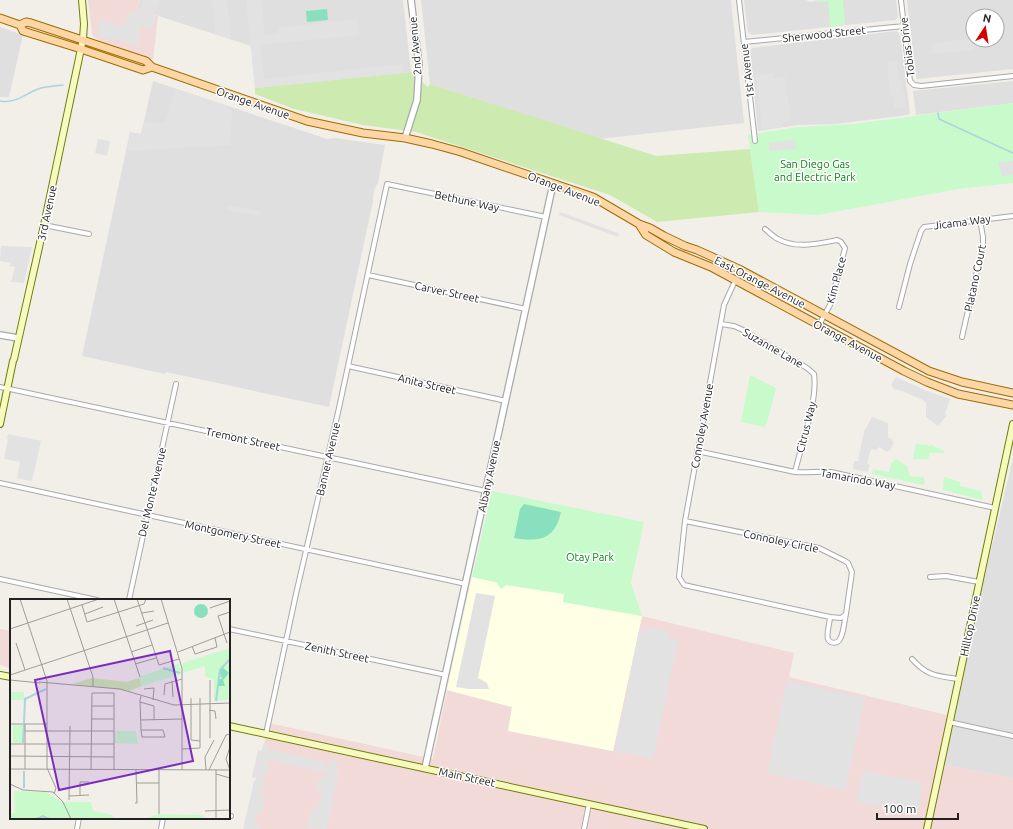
<svg xmlns="http://www.w3.org/2000/svg" width="1013" height="829" viewBox="0 0 1013 829" font-family="Ubuntu,sans-serif">
  <style>
    .residential { fill: #e0dfdf; fill-rule: evenodd }
    .commercial { fill: #f2dad9 }
    .education { fill: #ffffe5 }
    .grass { fill: #cdebb0 }
    .park { fill: #c8facc }
    .pitch { fill: #88e0be }
    .parking { fill: #e2e2e2 }
    .lines { fill: none; stroke-linecap: round; stroke-linejoin: round }
    .stream { stroke: #aad3df; stroke-width: 1.5 }
    .minor-casing { stroke: #a9a9a9; stroke-width: 6 }
    .tertiary-casing { stroke: #a9a9a9; stroke-width: 8 }
    .secondary-casing { stroke: #707d05; stroke-width: 8 }
    .primary-casing { stroke: #a06b00; stroke-width: 9 }
    .minor { stroke: #fff; stroke-width: 4 }
    .tertiary { stroke: #fff; stroke-width: 5.5 }
    .secondary { stroke: #f7fabf; stroke-width: 6 }
    .primary { stroke: #fcd6a4; stroke-width: 7 }
    .labels { text-anchor: middle; stroke-width: 3; stroke-linejoin: round; paint-order: stroke }
    .street-label { font-size: 11px; fill: #222; stroke: #fff }
    .park-label { font-size: 11px; fill: #0c8416; stroke: #fff }
    .inset-river { fill: none; stroke: #aad3df; stroke-width: 2 }
    .inset-road { fill: none; stroke: #9f9d99; stroke-width: 1 }
    .view { fill: #7b2cbf; fill-opacity: 0.15; stroke: #7b2cbf; stroke-width: 2 }
    .inset-edge { fill: none; stroke: #222; stroke-width: 2 }
  </style>
  <rect width="100%" height="100%" fill="#f2efe9"/>
  <path class="residential" d="M140,0H403L411,72L255,88L251,46L137,9Z
    M421,0H731L744,123L598,139L430,84Z
    M744,0H806L810,2L819,0H896L898,17L895,20L752,35L748,32Z
    M907,0H1013V69L917,79L916,76ZM973,16H997V40H973Z
    M0,27L23,35L9,97H0Z
    M896,31L898,32L900,36L910,113L908,115L836,124L798,125L758,131L750,52L752,48Z
    M153,81L327,139L335,138L385,145L378,183L374,190L373,201L329,407L166,372L165,374L82,356L130,132L141,134Z
    M1013,81V103L916,115L913,91Z
    M1013,458V778L940,764Z"/>
  <path class="commercial" d="M88,0H140L137,9L158,16L153,60L98,40L94,37L92,34Z
    M642,616L794,653L789,677L951,716L941,764L1013,778V829H244L269,723L433,759L447,690L512,707L508,731L613,751Z
    M0,629L11,631V669L0,665Z"/>
  <path class="education" d="M472,577L507,585L565,594L563,602L642,616L613,751L508,731L512,707L447,690Z"/>
  <path class="grass" d="M411,72L428,87L430,84L656,156L750,149L759,212L657,222L610,195L416,132L363,125L294,109L255,94V88Z"/>
  <path class="park" d="M819,0H843L845,25L830,27L828,1L817,2Z
    M1013,103V183L958,189L818,215L759,212L748,135L798,127L853,124Z
    M750,375L776,388L767,423L765,427L741,422Z
    M916,443L921,445L927,444L928,446L932,445L944,451V453H930L928,459H913Z
    M896,459L907,466L910,476L923,477L925,481L924,485L872,474L873,469L889,472L891,464Z
    M944,477L960,482V486L981,491L983,500L943,490Z
    M492,491L644,522L631,583L642,616L563,602L564,594L507,585L501,589L496,582L472,577Z"/>
  <path class="pitch" d="M327,9L328,20L307,22L306,11Z
    M524,504L561,512C555,540 539,542 514,538L520,509Z"/>
  <path class="parking" d="M143,0H159L154,14L140,10Z
    M212,0H227L231,39L215,34Z
    M246,0H261L265,35L279,34L278,28L357,19L359,35L260,45L264,79L403,64L404,73L255,88Z
    M138,10L156,16L153,30L140,27L138,47L97,35L100,20L124,27L129,14Z
    M972,38L974,50L932,54L931,44Z
    M897,60L899,80L902,82V90H904L906,107L894,108V102L890,92L887,62Z
    M774,73V78L785,76L791,121L783,122V127L762,129L756,75Z
    M175,89L225,105L232,111L230,145L127,151L131,133L141,134L144,122L162,123L166,119Z
    M98,139L110,141L107,156L95,153Z
    M795,140L796,149L769,151V143Z
    M1013,161V175L1002,176L998,162Z
    M228,205L260,211L259,216L227,210Z
    M560,212L607,229L620,234L618,237L559,215Z
    M1,246L32,247L24,283L11,282L15,267L9,266L17,251L10,263L0,261Z
    M896,377L929,392L950,399L945,414L947,415L938,426L926,417V403L923,400L902,391L894,389L891,385Z
    M872,417L888,423V438L892,439V441L894,442L890,451L888,450L887,452L879,447L877,450L871,449L867,463L870,465L868,472L853,469L854,461H858L864,432Z
    M8,434L41,441L32,481L17,478L20,462L4,459L8,439L7,438Z
    M476,593L495,596L478,678L487,683L489,689H469L456,687Z
    M648,627L670,632L669,638L678,640L653,759L628,753L624,754L616,752V750H615L639,630L646,632Z
    M787,681L865,698L845,790L767,773Z
    M263,744L270,746L269,752L270,754L272,750L326,762V767L329,766L330,759L338,761L335,769L339,770L327,829L307,828L311,810L316,809L320,801V794H323V792L317,790L320,775L326,777V774L324,772L270,760L266,761L265,763L270,765L268,773L264,772L263,777L265,780L261,796L265,798L262,814H257L255,825L259,827V829H243L254,781H256V778L252,777L258,750L262,751Z
    M863,771L922,783L919,807L917,814L857,801Z"/>
  <g class="lines">
    <path class="stream" d="M0,101C15,104 25,94 38,89C45,86 55,86 63,85
      M938,113L939,119L1013,153"/>
    <defs>
      <path id="minor" d="M739,0L755,141
        M901,0L910,81L914,85L921,86L1013,76
        M744,42L904,26
        M44,225L89,234
        M765,229C769,232 773,237 778,239C796,249 817,244 837,240L841,242L845,248L831,303L819,325
        M368,275L526,309
        M899,307L910,264L921,231L924,227L1013,216
        M721,324L734,326L743,330L807,368L814,374C818,401 801,445 795,472
        M962,337L983,244V237L980,220
        M348,366L506,401
        M0,387L486,491
        M697,451L795,472C807,473 819,471 831,472L995,508
        M0,483L466,584
        M685,521L819,548L845,561L848,563L852,572L846,614L841,618L830,617L693,587L684,585L679,577L685,521L724,305L735,281
        M930,577L946,576L979,582
        M0,579L97,600
        M129,600L176,384
        M830,617C830,623 826,633 828,639C830,644 838,644 840,639C844,632 844,622 846,614
        M229,629L446,675
        M912,659C927,676 937,676 958,679
        M949,722L1013,736
        M266,734L296,594L339,408L387,184L546,217
        M229,816H231
        M77,829L79,818
        M161,829L163,818
        M584,829L589,804"/>
      <path id="tertiary" d="M405,138L417,100L419,65L411,0
        M0,335L18,338
        M425,768L553,184"/>
      <path id="secondary" d="M14,359L44,225L83,39L84,24L82,0
        M0,424L13,361
        M0,675L11,677
        M229,726L704,829
        M927,829L1013,424"/>
      <path id="primary" d="M0,18L20,25L26,22L31,23L146,61L152,67L307,121L363,133L405,138L432,144L461,152L593,197L639,224L646,235L674,252L711,267L904,371L927,382L958,394L1013,405
        M20,25L23,31L81,49L143,70L152,67
        M639,224L650,228L664,236L685,246L697,250L739,269L929,371L962,382L1013,393"/>
    </defs>
    <use href="#minor" class="minor-casing"/>
    <use href="#tertiary" class="tertiary-casing"/>
    <use href="#secondary" class="secondary-casing"/>
    <use href="#primary" class="primary-casing"/>
    <use href="#minor" class="minor"/>
    <use href="#tertiary" class="tertiary"/>
    <use href="#secondary" class="secondary"/>
    <use href="#primary" class="primary"/>
  </g>
  <g class="labels">
    <g class="street-label">
      <text transform="translate(824 34) rotate(-6)" y="4">Sherwood Street</text>
      <text transform="translate(415 46) rotate(-95)" y="4">2nd Avenue</text>
      <text transform="translate(907 47) rotate(-97)" y="4">Tobias Drive</text>
      <text transform="translate(747 71) rotate(-97)" y="4">1st Avenue</text>
      <text transform="translate(253 103) rotate(19)" y="4">Orange Avenue</text>
      <text transform="translate(564 189) rotate(21)" y="4">Orange Avenue</text>
      <text transform="translate(467 201) rotate(12)" y="4">Bethune Way</text>
      <text transform="translate(47 213) rotate(-78)" y="4">3rd Avenue</text>
      <text transform="translate(962 222) rotate(-7)" y="4">Jicama Way</text>
      <text transform="translate(975 278) rotate(-78)" y="4">Platano Court</text>
      <text transform="translate(836 280) rotate(-75)" y="4">Kim Place</text>
      <text transform="translate(760 282) rotate(27)" y="4">East Orange Avenue</text>
      <text transform="translate(447 292) rotate(12)" y="4">Carver Street</text>
      <text transform="translate(848 341) rotate(28)" y="4">Orange Avenue</text>
      <text transform="translate(773 348) rotate(30)" y="4">Suzanne Lane</text>
      <text transform="translate(427 384) rotate(13)" y="4">Anita Street</text>
      <text transform="translate(702 426) rotate(-80)" y="4">Connoley Avenue</text>
      <text transform="translate(806 427) rotate(-76)" y="4">Citrus Way</text>
      <text transform="translate(243 439) rotate(12)" y="4">Tremont Street</text>
      <text transform="translate(328 459) rotate(-77)" y="4">Banner Avenue</text>
      <text transform="translate(489 476) rotate(-78)" y="4">Albany Avenue</text>
      <text transform="translate(858 479) rotate(10)" y="4">Tamarindo Way</text>
      <text transform="translate(152 492) rotate(-77)" y="4">Del Monte Avenue</text>
      <text transform="translate(233 534) rotate(12)" y="4">Montgomery Street</text>
      <text transform="translate(781 541) rotate(12)" y="4">Connoley Circle</text>
      <text transform="translate(970 626) rotate(-78)" y="4">Hilltop Drive</text>
      <text transform="translate(337 652) rotate(12)" y="4">Zenith Street</text>
      <text transform="translate(467 777) rotate(12)" y="4">Main Street</text>
    </g>
    <g class="park-label">
      <text x="815" y="168">San Diego Gas<tspan x="815" dy="13">and Electric Park</tspan></text>
      <text x="590" y="561">Otay Park</text>
    </g>
  </g>
  <g transform="translate(10 599)">
    <rect width="220" height="220" fill="#f2efe9"/>
    <path d="M82,79L117,83L129,79L132,87L119,92L62,85Z" fill="#cdebb0"/>
    <path d="M220,49L218,101L204,102V81L195,77V67L173,74V64ZM170,64L171,75L132,87L129,78ZM0,93H14V101H0ZM3,126H13V144H3ZM105,132H126L128,145L104,144ZM4,192L36,193L52,203H81L83,212L103,216V220H0V214H5ZM149,215L193,216L194,220H133Z" fill="#c8facc"/>
    <path d="M184 12a7 7 0 1 1 14 0a7 7 0 1 1-14 0ZM212,68L219,74L213,81L215,87H208L209,80H212L210,74Z" fill="#88e0be"/>
    <path class="inset-river" d="M153,69L170,74M206,102L210,71L220,60M14,124L15,100L36,90M13,144L14,126M14,189V172M27,220L33,217L39,220M63,220H77"/>
    <path class="inset-road" d="M10,0L37,82V128M57,0L83,78V88M104,0L130,78M127,0L149,66L169,60M151,0L172,69V171M72,6L77,23L134,5L136,0M200,9L220,2M132,14L144,12M75,15L93,8M126,27L143,21M0,30L89,0M6,44L15,71M217,44L208,17L220,13M182,47L185,55L207,48L205,39M121,53L142,46M168,53L220,33M125,65L146,59M0,76L158,24M0,81L30,84M200,81V139M162,82L163,98M29,83L110,90L164,106L220,104M134,90L144,89L143,101M154,96L155,85L172,80M131,97L130,101L131,131L132,138H155L153,131H131M181,99V141L190,142M130,103L144,107V121M82,107H104M199,111L205,112L206,120M82,120H104M131,121L172,120M0,125H37M15,125V170M37,128V169L46,189L44,195M15,132H104M0,145H104M172,150L190,149V99M0,157L104,158M0,170L220,171M81,171L82,94H104M104,171V94M149,171V215M196,171L195,158L204,141M199,171L216,136L220,135M220,171L216,160L220,148M206,175L220,179M126,184H149M0,185L13,191L43,193L53,203L61,220M59,197L79,196M70,197V183H79M59,201L60,127M125,204H127L126,171M195,212L220,211M206,220V171"/>
    <path class="view" d="M160,52L183,162L49,191L25,81Z"/>
    <rect width="220" height="220" class="inset-edge"/>
  </g>
  <g transform="translate(985 28) rotate(12)"><circle r="19" fill="#ffffff" stroke="#a7a7a7"/>
  <path d="M0-3L7 15L0 10L-7 15Z" fill="#d40000"/>
  <text y="-6" font-size="11" font-weight="bold" text-anchor="middle" fill="#222222">N</text>
  </g>
  <path d="M877 813v6h81v-6" fill="none" stroke="#222222" stroke-width="2"/>
  <text x="883" y="813" font-size="12" fill="#222222" stroke="#ffffff" stroke-width="3" paint-order="stroke">100 m</text>
</svg>
